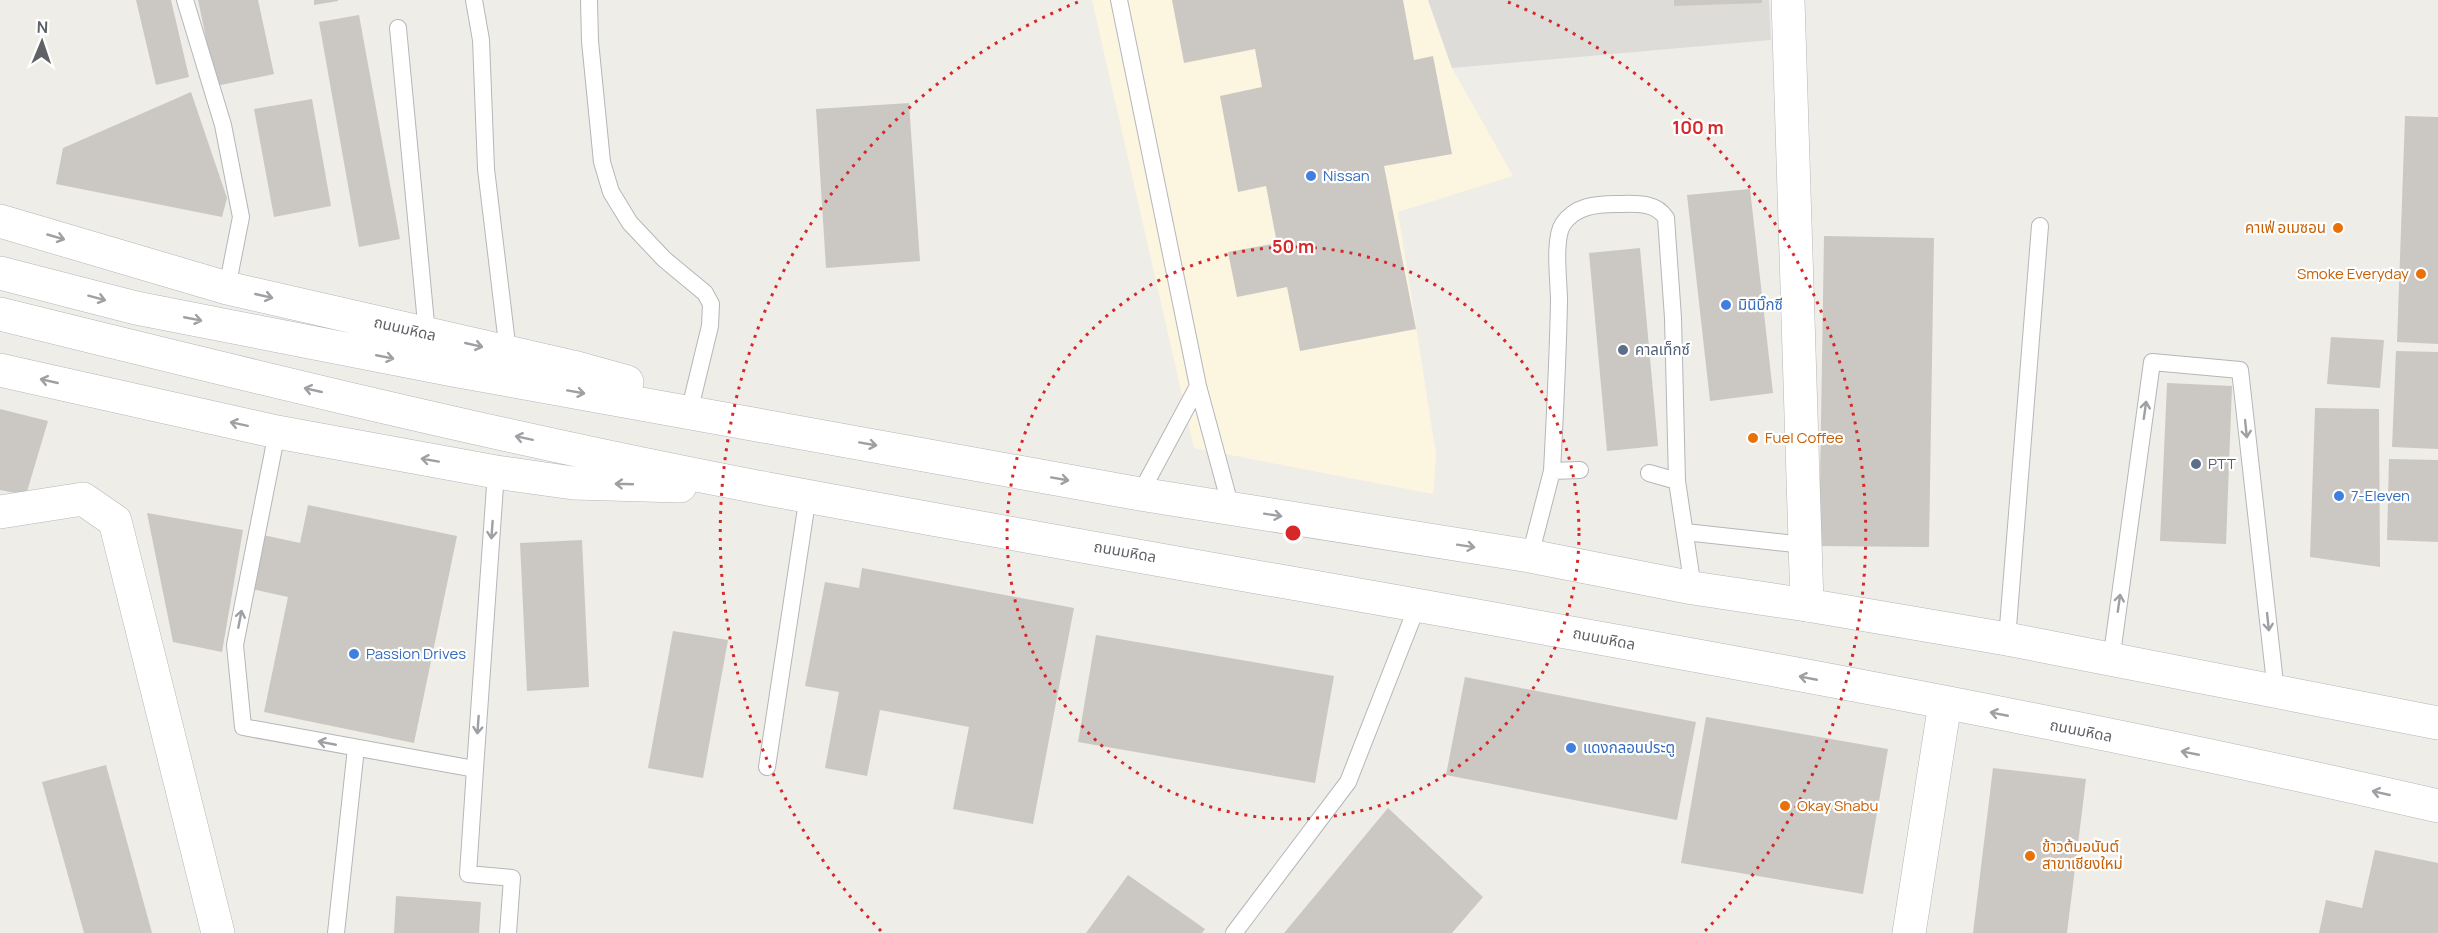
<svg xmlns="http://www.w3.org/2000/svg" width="2438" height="933" viewBox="0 0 2438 933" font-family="Manrope,'Noto Sans Thai',sans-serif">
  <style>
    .commercial { fill: #fcf5df }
    .industrial { fill: #dedcd9 }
    .building { fill: #cbc8c4 }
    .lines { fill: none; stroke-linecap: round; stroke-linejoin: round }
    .service-casing { stroke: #b4b6ba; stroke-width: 18 }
    .minor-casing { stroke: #b4b6ba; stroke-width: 34 }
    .secondary-casing { stroke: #b3b5ba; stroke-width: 34 }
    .service { stroke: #fff; stroke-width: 16 }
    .minor { stroke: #fff; stroke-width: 33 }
    .secondary { stroke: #fff; stroke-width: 33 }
    .oneway { stroke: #9ea0a3 }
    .ring { fill: none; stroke: #d62828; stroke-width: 3; stroke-dasharray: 3 6 }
    .shop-dot { fill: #3f7fe0; stroke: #fff; stroke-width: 2 }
    .food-dot { fill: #e8710a; stroke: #fff; stroke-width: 2 }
    .service-dot { fill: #5c6f8a; stroke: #fff; stroke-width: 2 }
    .labels { text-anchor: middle; stroke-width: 4.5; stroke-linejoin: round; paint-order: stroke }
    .shop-label { font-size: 15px; fill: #366cbe; stroke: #fff; text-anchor: start }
    .food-label { font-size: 15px; fill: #c56008; stroke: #fff; text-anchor: start }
    .street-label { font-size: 15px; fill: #5e6166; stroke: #fff }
    .service-label { font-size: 15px; fill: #4e5e75; stroke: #fff; text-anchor: start }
    .centre { fill: #d62828; stroke: #fff; stroke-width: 3 }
    .ring-label { font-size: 18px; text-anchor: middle; font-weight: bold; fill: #d62828; stroke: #fff; stroke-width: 4.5; stroke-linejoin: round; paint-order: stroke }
  </style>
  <rect width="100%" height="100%" fill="#efede7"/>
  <path class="commercial" d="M1092,0H1428L1452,68L1513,176L1398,212L1436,454L1433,494L1194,448Z"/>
  <path class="industrial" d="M1428,0H1769L1771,40L1452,68Z"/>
  <path class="building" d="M136,0H171L189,77L156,85Z
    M198,0H258L274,74L216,86Z
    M314,0H338V1L314,5Z
    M1172,0H1403L1414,60L1433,56L1452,154L1384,166L1416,329L1300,351L1287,287L1237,297L1228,252L1277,243L1266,186L1238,192L1220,96L1262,87L1255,49L1184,63Z
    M1674,0H1762V3L1674,6Z
    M359,15L400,239L359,247L319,22Z
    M191,92L227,198L222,217L56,184L63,148Z
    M312,99L331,206L274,217L254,109Z
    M909,103L920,261L826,268L816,109Z
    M2405,116L2438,117V344L2397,342Z
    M1750,189L1773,393L1710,401L1687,195Z
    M1824,236L1934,238L1929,547L1819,546Z
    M1640,248L1658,446L1607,451L1589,253Z
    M2331,337L2384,340L2380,388L2327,384Z
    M2396,351L2438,352V449L2392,447Z
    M2167,383L2232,386L2226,544L2160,541Z
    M2315,408L2379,409L2380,567L2310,557Z
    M0,409L48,421L26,495L0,490Z
    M2389,459L2438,460V542L2387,540Z
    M308,505L457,536L414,743L264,712L288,597L243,587L254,533L300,543Z
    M147,513L243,530L222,652L173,642Z
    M582,540L589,687L527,691L520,543Z
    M862,568L1074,608L1033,824L953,809L969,727L880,710L867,776L825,768L839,692L805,686L825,582L859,588Z
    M673,631L728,640L703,778L648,768Z
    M1096,635L1334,676L1315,783L1078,742Z
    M1465,677L1696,722L1677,820L1446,775Z
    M1706,717L1888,749L1863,894L1681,863Z
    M106,765L152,933H84L42,782Z
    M1993,768L2086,779L2067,933H1973Z
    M1388,808L1483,897L1452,933H1284Z
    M2375,850L2438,863V933H2319L2326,900L2362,908Z
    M1128,875L1205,929L1202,933H1086Z
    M396,896L481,902L479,933H394Z"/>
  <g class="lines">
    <defs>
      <path id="service" d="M185,0L223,125L241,217L227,288
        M474,0L481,40L486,169L508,352
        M589,0L590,41L602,162L611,192L630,223L664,259L705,293L711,304L710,326L692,400
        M1119,0L1198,386L1140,494
        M398,28L427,334
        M1198,386L1231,508
        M277,432L235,645L243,727L475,769L496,472
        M1552,471C1555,414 1558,357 1559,301C1559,282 1553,239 1563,224C1575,206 1596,204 1616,204C1634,204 1655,201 1666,218L1673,318L1677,481
        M1649,473L1677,481L1693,588
        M1685,532L1804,545
        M1530,556L1552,471L1580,470
        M2007,639L2040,226
        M2111,661L2152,362L2240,370L2276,692
        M767,767L808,495
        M475,769L468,874L512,878L508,933
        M336,933L356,748
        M1234,933L1348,782L1418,604"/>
      <path id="minor" d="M1788,0L1807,605
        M0,512L83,499L115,521L218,933
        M1909,933L1945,703"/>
      <path id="secondary" d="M0,221L227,288L573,367L627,382
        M0,273L136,308L453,370L1140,494L1530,556L1693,588L1807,605L2007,639L2438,723
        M0,314C255,377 510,440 768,489C1325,593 1886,679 2438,806
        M0,370L277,432L496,472L573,483L680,486"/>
    </defs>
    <use href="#service" class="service-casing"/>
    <use href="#minor" class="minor-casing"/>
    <use href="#secondary" class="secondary-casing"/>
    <use href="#service" class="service"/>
    <use href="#minor" class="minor"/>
    <use href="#secondary" class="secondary"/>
  </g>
  <defs><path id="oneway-shaft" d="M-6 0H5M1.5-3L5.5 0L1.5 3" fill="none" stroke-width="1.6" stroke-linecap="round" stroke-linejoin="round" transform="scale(1.5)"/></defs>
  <g class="oneway">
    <use href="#oneway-shaft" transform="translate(56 237) rotate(16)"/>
    <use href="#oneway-shaft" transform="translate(264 296) rotate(13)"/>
    <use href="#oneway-shaft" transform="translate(97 298) rotate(15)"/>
    <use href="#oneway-shaft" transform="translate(193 319) rotate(11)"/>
    <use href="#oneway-shaft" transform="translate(474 345) rotate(13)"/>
    <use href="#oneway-shaft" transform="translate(385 357) rotate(11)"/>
    <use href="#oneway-shaft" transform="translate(49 381) rotate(-167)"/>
    <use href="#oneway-shaft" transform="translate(313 390) rotate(-167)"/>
    <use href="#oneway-shaft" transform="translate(576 392) rotate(10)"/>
    <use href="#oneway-shaft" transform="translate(2145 410) rotate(-82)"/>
    <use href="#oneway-shaft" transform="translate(239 424) rotate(-168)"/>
    <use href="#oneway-shaft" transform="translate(2246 429) rotate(84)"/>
    <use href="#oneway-shaft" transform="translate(524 438) rotate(-168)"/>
    <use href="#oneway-shaft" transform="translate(868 444) rotate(10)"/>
    <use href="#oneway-shaft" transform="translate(430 460) rotate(-170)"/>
    <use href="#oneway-shaft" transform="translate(1060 479) rotate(10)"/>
    <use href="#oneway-shaft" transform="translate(624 484) rotate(-178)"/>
    <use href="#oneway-shaft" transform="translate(1273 515) rotate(9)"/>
    <use href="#oneway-shaft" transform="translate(492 530) rotate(94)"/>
    <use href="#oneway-shaft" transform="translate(1466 546) rotate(9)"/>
    <use href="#oneway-shaft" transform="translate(2119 603) rotate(-82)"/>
    <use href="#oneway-shaft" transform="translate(240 619) rotate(-79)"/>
    <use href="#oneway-shaft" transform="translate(2268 622) rotate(84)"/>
    <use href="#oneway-shaft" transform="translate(1808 678) rotate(-169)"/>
    <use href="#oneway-shaft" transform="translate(1999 714) rotate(-169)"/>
    <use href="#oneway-shaft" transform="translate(478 725) rotate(94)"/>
    <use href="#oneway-shaft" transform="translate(327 743) rotate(-169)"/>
    <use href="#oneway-shaft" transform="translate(2190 753) rotate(-169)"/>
    <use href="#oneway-shaft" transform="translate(2381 793) rotate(-167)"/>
  </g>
  <g class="ring">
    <circle cx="1293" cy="533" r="286"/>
    <path d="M881 931A573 573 0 0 1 1078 2M1508 2A573 573 0 0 1 1705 931"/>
  </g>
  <g class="shop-dot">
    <circle cx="1311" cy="176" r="6"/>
    <circle cx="1726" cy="305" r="6"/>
    <circle cx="2339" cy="496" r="6"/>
    <circle cx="354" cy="654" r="6"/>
    <circle cx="1571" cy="748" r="6"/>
  </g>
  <g class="food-dot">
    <circle cx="2338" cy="228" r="6"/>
    <circle cx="2421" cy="274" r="6"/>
    <circle cx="1753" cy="438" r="6"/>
    <circle cx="1785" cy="806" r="6"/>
    <circle cx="2030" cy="856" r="6"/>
  </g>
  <g class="service-dot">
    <circle cx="1623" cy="350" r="6"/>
    <circle cx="2196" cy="464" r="6"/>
  </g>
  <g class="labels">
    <g class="shop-label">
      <text x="1323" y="181">Nissan</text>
      <text x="1738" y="310">มินิบิ๊กซี</text>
      <text x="2351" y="501">7-Eleven</text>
      <text x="366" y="659">Passion Drives</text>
      <text x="1583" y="753">แดงกลอนประตู</text>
    </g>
    <g class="food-label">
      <text x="2326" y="233" text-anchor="end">คาเฟ่ อเมซอน</text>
      <text x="2409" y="279" text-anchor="end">Smoke Everyday</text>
      <text x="1765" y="443">Fuel Coffee</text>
      <text x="1797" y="811">Okay Shabu</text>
      <text x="2042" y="852">ข้าวต้มอนันต์<tspan x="2042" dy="17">สาขาเชียงใหม่</tspan></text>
    </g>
    <g class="street-label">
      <text transform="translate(405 329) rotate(13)" y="5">ถนนมหิดล</text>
      <text transform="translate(1125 552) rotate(10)" y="5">ถนนมหิดล</text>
      <text transform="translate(1604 639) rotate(11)" y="5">ถนนมหิดล</text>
      <text transform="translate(2081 731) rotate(11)" y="5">ถนนมหิดล</text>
    </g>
    <g class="service-label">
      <text x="1635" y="355">คาลเท็กซ์</text>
      <text x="2208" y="469">PTT</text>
    </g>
  </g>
  <circle cx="1293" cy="533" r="9" class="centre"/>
  <g class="ring-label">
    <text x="1698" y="134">100 m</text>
    <text x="1293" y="253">50 m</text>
  </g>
  <g transform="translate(42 42) rotate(2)" stroke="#ffffff" stroke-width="4.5" paint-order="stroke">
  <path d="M0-4.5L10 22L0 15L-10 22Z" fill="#5e6166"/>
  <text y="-9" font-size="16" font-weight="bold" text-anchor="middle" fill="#5e6166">N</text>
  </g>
</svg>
